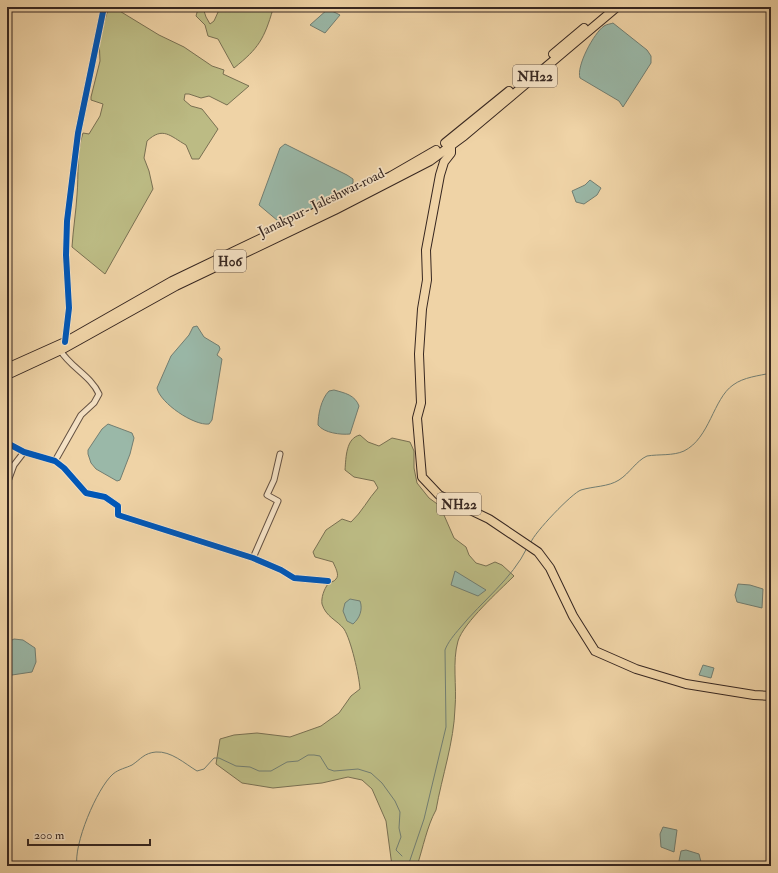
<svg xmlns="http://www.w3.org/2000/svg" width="778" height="873" viewBox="0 0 778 873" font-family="'IM FELL Double Pica',serif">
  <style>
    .green { fill: #bcbb84; stroke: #797052 }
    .water { fill: #9ab8a8; stroke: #727e72 }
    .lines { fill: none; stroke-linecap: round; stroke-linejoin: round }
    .stream { stroke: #727e72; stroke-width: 1 }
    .minor-casing { stroke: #645142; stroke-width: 7 }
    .primary-casing { stroke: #362620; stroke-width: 10 }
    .trunk-casing { stroke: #362620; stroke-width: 10 }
    .minor { stroke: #f5e2c5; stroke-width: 5 }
    .primary { stroke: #efd3a6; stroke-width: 8 }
    .trunk { stroke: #efd3a6; stroke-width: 8 }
    .cycleway-casing { stroke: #f5e2c5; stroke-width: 8 }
    .cycleway { stroke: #0057b8; stroke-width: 6 }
    .labels { text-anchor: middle; stroke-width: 3.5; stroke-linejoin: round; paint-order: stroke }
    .shield { fill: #f5e2c5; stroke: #6f5e52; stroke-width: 1 }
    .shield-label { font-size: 13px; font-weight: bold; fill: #362620 }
    .street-label { font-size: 14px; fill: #362620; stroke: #f5e2c5 }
  </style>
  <rect width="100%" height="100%" fill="#efd3a6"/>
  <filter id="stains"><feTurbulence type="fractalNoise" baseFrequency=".005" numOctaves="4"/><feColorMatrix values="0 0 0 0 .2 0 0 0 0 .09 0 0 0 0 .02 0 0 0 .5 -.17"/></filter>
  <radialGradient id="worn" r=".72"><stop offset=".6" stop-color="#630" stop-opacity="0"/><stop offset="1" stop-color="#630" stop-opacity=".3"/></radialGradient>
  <path class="green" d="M216,7H269L273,9C264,39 259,48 234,68L218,39L208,36L205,25L196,16L198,9L203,8L206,17L210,24L214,21L219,10Z
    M108,10H118L159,35L184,47L212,66L224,70L223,74L249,86L227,105L209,96L201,98L189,94H185L184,100L191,106L202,109L218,129L199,159H192L186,145C170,136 163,126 147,141L144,158L149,171L153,189L105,274L72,247C73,230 76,212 77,195C79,174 76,153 83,133L89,134L100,116L103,104L91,100V97L100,61L99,38Z
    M360,435L368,442L379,446L392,438L410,442L414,451V468L417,483L429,498L440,506L454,538L466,547L469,555L476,563L486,566L495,562L502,565L514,576C499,591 464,622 458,641C452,662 457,686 455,708C454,742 442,776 436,810C427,826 423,848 417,866H392L386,821L372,789L362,780L348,777L322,783L273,788L242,783L216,764L220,739L234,735L257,733L290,737L321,726L339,713L351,696L360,689C359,675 351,640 344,629C337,620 326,617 322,604C321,598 324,589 328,584C330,582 334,582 336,579C340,575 335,567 333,562L315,557L313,552L326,530L342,519L351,522C362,512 368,499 378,488L374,481L354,477L345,470C346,457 346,438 360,435Z"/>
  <path class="water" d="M328,9L340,15L325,33L310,25Z
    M613,23L647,50L651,56V63L623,107L619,101L580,78C576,66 594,33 604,26C607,24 611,24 613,23Z
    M285,144L347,175L353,179V183C341,193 293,223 278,221L259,205L280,148Z
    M590,180L601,188L597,195L584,204L576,202L572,191L585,185Z
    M197,326L204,337L219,346L220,349L217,355L222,359L212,420L209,424C194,426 160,403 157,388L171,356L189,335L193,327Z
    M334,390C345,393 355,395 359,406L350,434C341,435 324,433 318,425C318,415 321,399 329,391Z
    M108,424L132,433L134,438L130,454L120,480L117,481L96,469L91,463L88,454V450L102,429Z
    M455,571L486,590L478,596L451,585Z
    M738,584L750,585L763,589L762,608L737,602L735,595Z
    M350,599L360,601C363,609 360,618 353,624L347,621L343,611L345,603Z
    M14,639L23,640L35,648L36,662L32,672L12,675L7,674C7,664 3,643 14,639Z
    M703,665L714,668L711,678L699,675Z
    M663,827L677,830L674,852L661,847L660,834Z
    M686,850L699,854L702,866H678L681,851Z"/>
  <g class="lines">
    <path class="stream" d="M531,542C534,533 572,493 581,490C594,486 608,487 619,480C630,473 636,461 647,456C659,454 673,456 684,451C710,438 713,399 733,385C744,377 758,376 771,373
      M77,866C73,845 97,788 113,774C119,769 126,768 132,765C141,759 144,753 156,752C171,751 184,763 197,771L204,769L214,758H219L236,766L250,767L259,771H271L287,762L298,761L308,755H314L320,756L328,769L334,771L358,769L371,773L382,783L395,801L400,812L399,828L401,837L396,850L402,856
      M408,866L424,819L446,727L445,650C448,642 454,635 460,628C482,601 512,579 527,548"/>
    <defs>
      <path id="minor" d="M65,342L69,308L66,255L67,221L78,133L104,7
        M7,443L24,452L55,461L64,468L86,493L105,497L118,506V515L253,558L281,570L294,578L328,581
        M55,461L81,415L94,403L99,394C91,376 70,367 60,350
        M7,484L14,465L24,452
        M253,558L278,501L267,495L274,480L280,454"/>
      <path id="primary" d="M449,141L451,145V153L444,162L440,175L426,250L427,280L422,309L419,354L421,403L417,418L422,477L439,495L489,519L538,552L550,568L573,616L595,651L636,669L686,684L754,695L771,696"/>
      <path id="trunk" d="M553,54L584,28
        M445,143L509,91
        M7,368L65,342L172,281L391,176L436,150
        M7,375L63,349L176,286L335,210L430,161L464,136L617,7"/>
    </defs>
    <use href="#minor" class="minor-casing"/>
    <use href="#primary" class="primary-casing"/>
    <use href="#trunk" class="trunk-casing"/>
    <use href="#minor" class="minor"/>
    <use href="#primary" class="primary"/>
    <use href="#trunk" class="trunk"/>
    <defs>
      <path id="cycleway" d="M65,342L69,308L66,255L67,221L78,133L104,7
        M7,443L24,452L55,461L64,468L86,493L105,497L118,506V515L253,558L281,570L294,578L328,581"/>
    </defs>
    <use href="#cycleway" class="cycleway-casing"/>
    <use href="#cycleway" class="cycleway"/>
  </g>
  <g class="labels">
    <g class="shield">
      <rect x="513" y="65" width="44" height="22" rx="3"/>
      <rect x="214" y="250" width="32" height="22" rx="3"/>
      <rect x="437" y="493" width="44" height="22" rx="3"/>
    </g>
    <g class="shield-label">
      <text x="535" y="81">NH22</text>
      <text x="230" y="266">H06</text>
      <text x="459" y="509">NH22</text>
    </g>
    <g class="street-label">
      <text transform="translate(321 202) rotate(-26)" y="5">Janakpur- Jaleshwar road</text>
    </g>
  </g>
  <rect width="778" height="873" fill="none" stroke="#efd3a6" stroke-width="24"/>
  <rect x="8" y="8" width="762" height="857" fill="none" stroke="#362620" stroke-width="2"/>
  <rect x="12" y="12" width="754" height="849" fill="none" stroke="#362620"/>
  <path d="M28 839v6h122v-6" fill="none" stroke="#362620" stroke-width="2"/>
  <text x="34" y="839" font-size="12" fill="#362620" stroke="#f5e2c5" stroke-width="3" paint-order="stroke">200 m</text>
  <rect width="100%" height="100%" filter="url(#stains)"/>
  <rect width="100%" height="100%" fill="url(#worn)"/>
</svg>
